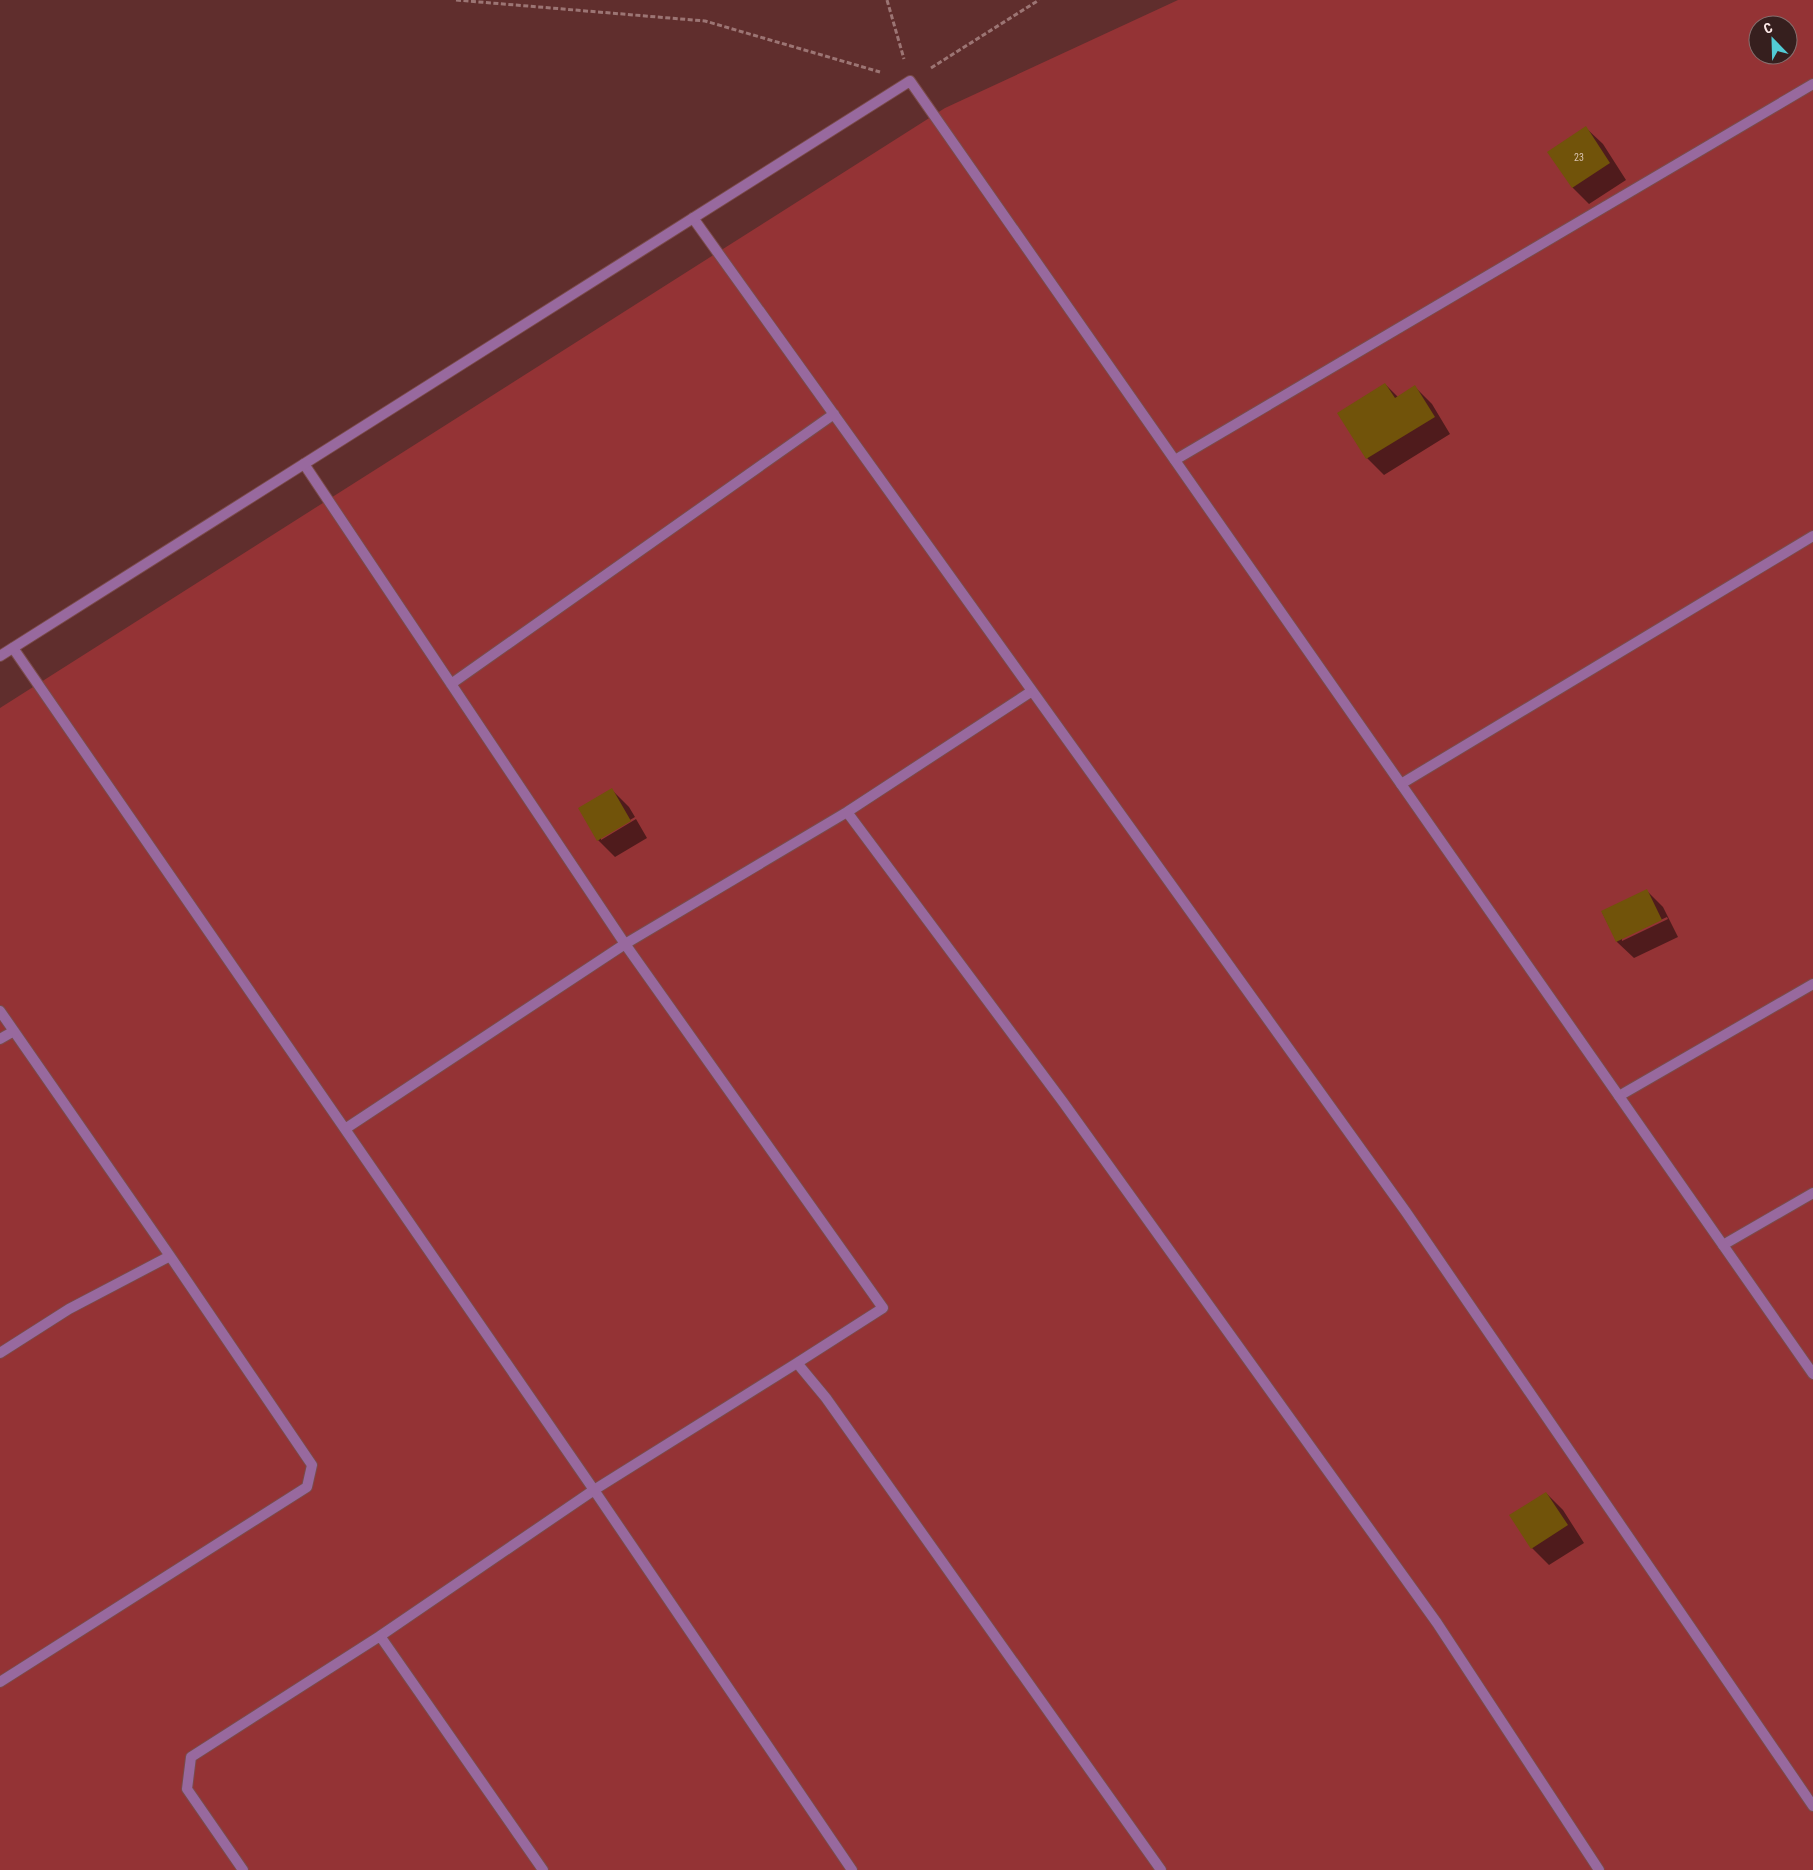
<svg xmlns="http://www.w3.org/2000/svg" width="1813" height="1870" viewBox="0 0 1813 1870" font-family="'Roboto Condensed',sans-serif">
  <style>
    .green { fill: #943335; fill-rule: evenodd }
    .shadow { fill: #0007; fill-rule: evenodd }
    .building { fill: #71530a }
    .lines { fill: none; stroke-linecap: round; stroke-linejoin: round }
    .service-casing { stroke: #794c4b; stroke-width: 12 }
    .minor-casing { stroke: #794c4b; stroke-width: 12 }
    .path { stroke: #9c7574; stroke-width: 3; stroke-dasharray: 5 2.5; stroke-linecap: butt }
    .service { stroke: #98699e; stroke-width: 10 }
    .minor { stroke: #98699e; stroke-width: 10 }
    .labels { text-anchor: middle; stroke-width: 4; stroke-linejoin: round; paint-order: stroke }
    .number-label { font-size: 10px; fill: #d9c3b0 }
  </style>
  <rect width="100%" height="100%" fill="#602e2d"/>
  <path class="green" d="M1178,0H1813V1870H0V708L945,108ZM1758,25H1788V55H1758Z"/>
  <path class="shadow" d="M1586,128L1603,144L1626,180L1589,204L1572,187Z
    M1385,384L1398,397L1415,387L1432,404L1450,434L1384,475L1367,458L1339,413Z
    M612,790L629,807L635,817L601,837V840L636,819L647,838L615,857L598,840Z
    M1647,891L1663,907L1678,937L1634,958L1617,942L1602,912ZM1667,917L1668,919L1622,941V938Z
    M1546,1493L1563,1510L1584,1543L1549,1565L1532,1548Z"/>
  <path class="building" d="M1586,126L1610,163L1572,188L1547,152Z
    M1385,383L1395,398L1415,385L1435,417L1366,459L1337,413Z
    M612,788L631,821L597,841L578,808Z
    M1647,889L1662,920L1616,942L1601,911Z
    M1546,1492L1568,1525L1531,1549L1509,1515Z"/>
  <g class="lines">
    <defs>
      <path id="service" d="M693,218L1406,1212L1813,1806
        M1175,460L1813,84
        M304,464L625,944L883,1308L797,1363
        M13,648L594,1490L380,1636L543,1870
        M451,684L834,414
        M1401,784L1813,536
        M847,812L1063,1102L1437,1623L1599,1870
        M0,1011L170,1256L312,1465L307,1487L0,1682
        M0,1039L14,1031
        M1619,1096L1813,984
        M345,1129L625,944L847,812L1032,691
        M1723,1245L1813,1193
        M0,1353L69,1309L170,1256
        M243,1870L187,1789L191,1757L380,1636
        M852,1870L594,1490L797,1363L826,1398L1161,1870"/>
      <path id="minor" d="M0,656L910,81L1813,1374"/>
    </defs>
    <use href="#service" class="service-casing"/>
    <use href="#minor" class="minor-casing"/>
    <path class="path" d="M456,0L705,21L880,72
      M887,0L904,59
      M931,68L1039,0"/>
    <use href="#service" class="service"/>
    <use href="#minor" class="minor"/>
  </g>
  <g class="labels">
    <g class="number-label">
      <text x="1579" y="161">23</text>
    </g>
  </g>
  <g transform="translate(1773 40) rotate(337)"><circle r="24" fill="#361f1e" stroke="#856f6e"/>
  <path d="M0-4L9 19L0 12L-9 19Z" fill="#52ccd5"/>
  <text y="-8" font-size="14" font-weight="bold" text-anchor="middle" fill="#fce8e7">С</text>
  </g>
</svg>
